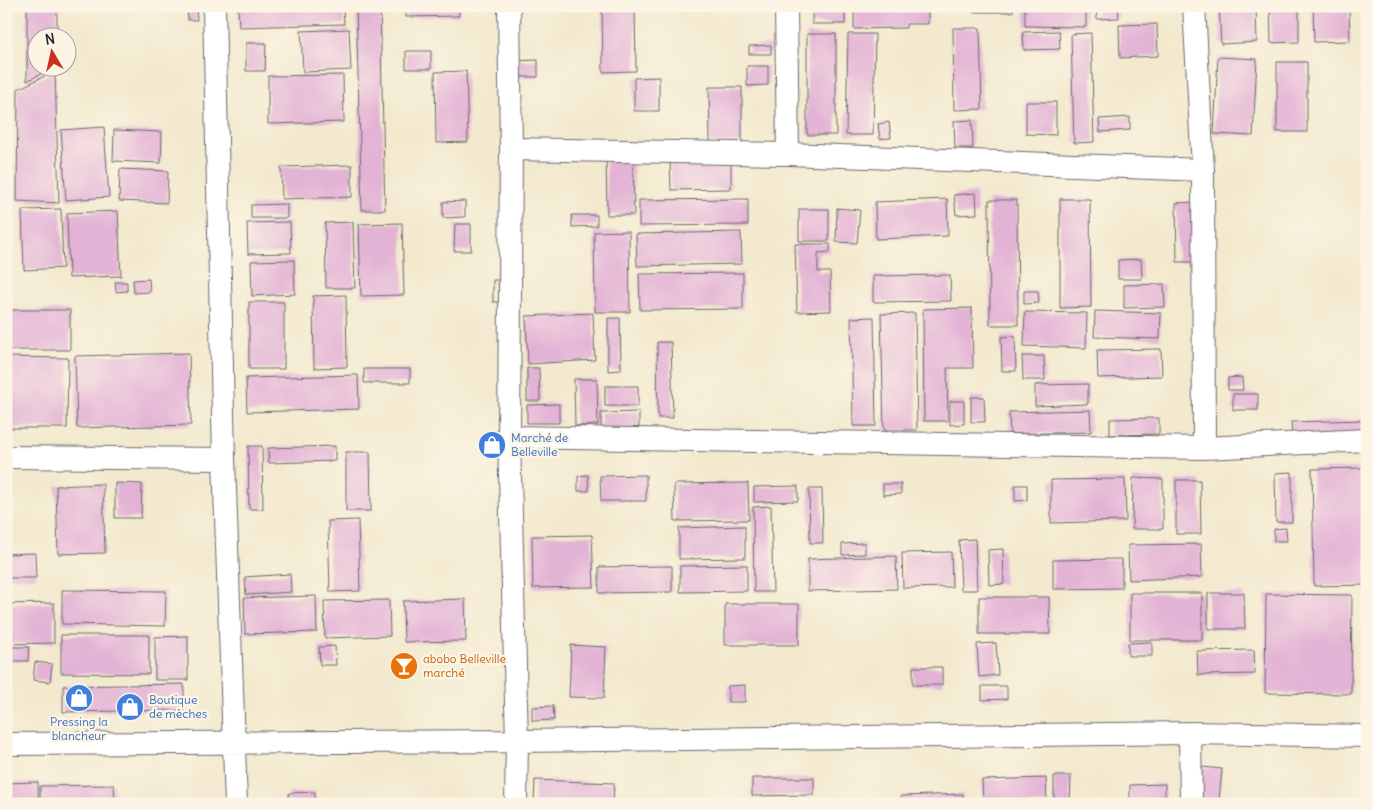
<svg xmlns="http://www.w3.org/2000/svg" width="1373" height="810" viewBox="0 0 1373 810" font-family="Delius,sans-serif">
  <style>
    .building { fill: #e3b3d5 }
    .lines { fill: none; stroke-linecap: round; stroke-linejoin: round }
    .minor-casing { stroke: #6b686e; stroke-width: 24 }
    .minor { stroke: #fff; stroke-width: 22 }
    .labels { text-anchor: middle; stroke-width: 4.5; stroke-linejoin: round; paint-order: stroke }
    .shop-label { font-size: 12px; fill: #366cbe; stroke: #fcf5e5; text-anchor: start }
    .food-label { font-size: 12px; fill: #c56008; stroke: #fcf5e5; text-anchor: start }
  </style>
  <rect width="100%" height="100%" fill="#fcf5e5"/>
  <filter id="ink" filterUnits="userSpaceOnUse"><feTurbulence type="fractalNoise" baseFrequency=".02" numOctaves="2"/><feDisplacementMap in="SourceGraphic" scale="10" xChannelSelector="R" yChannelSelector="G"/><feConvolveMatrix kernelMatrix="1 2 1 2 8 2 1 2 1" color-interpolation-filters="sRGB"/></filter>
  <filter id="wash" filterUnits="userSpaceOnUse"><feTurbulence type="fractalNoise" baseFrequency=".0096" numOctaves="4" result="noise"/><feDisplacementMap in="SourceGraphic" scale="20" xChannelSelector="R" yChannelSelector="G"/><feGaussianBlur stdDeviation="1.12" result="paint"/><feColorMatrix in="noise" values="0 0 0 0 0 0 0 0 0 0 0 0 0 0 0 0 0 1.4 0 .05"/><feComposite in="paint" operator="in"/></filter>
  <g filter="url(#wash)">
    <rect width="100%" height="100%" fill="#f2e9ce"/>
    <g id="blocks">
      <path class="building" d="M27,6L57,7V38H38V68H52L27,81Z
        M187,6H196L197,20H188Z
        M238,6H343L344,24L239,27Z
        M356,6H380L385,210H362Z
        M406,6H459V16L406,17Z
        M602,6H635L636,71L603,72Z
        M812,6H845V24H812Z
        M854,6H928V24H906V28L854,29Z
        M973,6H1013V12H973Z
        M1025,6H1086V27L1025,26Z
        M1096,6H1118L1119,18L1097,19Z
        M1219,6H1256L1257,42L1221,44Z
        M1270,6H1299V42L1271,43Z
        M1313,6H1349L1350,41L1314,42Z
        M6,24H8L10,92L6,94Z
        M1157,24L1158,56L1120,58L1119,25Z
        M953,28H980L982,109L954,110Z
        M349,29L351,70L303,72L301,31Z
        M1059,31L1060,49L1024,50L1023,32Z
        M1091,33L1094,142L1074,143L1071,34Z
        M807,34H836V135H807Z
        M848,34H875L873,135H846Z
        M246,43H266L265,71H246Z
        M771,45V54H749V46Z
        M406,51H431V69H406Z
        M1218,57L1257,59L1253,136L1214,134Z
        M538,60V77H514L513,61Z
        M1277,62H1307V132H1277Z
        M747,66H768V85L747,86Z
        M55,71L59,203L17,201L18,89Z
        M466,71L468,142L436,143L435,72Z
        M343,75L344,122L268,124V76Z
        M659,77V111H634V78Z
        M709,87H742V143H710Z
        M1026,102H1056V135L1026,134Z
        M1130,117V130L1100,132L1099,119Z
        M972,120L973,148H955L954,121Z
        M889,122L891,138L880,139L878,124Z
        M104,127L109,197L66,200L61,130Z
        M114,130L162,132L161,163L113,161Z
        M633,155L634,215H607L606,156Z
        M731,158V189L671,190L670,160Z
        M352,165V197L282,199L281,167Z
        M120,169L168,171L167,203L119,201Z
        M976,193L977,214L956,215L954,195Z
        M748,199V225L639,226V200Z
        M947,199L948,236L876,239L875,202Z
        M1060,199H1090L1091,307L1060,308Z
        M989,200H1017L1018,325H990Z
        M465,201V217L443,218V202Z
        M1195,202L1196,262H1177L1176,203Z
        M287,204V218H251V205Z
        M837,208L860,210L857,243L836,242Z
        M61,209L63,268L24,270L22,210Z
        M799,209H829V241H799Z
        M118,211L121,276L69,278L67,213Z
        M572,215H597V226L572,227Z
        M290,222L291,253L248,254L247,223Z
        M353,222L355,288H326L325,223Z
        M402,223L404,295L361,296L359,224Z
        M455,224H471V251H454Z
        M629,231L630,312H595L594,232Z
        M741,232L742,264L637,266L636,234Z
        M795,244H830V252L818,253V272H830L831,311L797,312Z
        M1141,259L1142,279H1118V260Z
        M294,260L295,294L252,296L251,261Z
        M743,273V309L640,310L639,274Z
        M950,275L951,301L873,302V276Z
        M149,279L150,292L134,293L133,280Z
        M493,280H503V302H493Z
        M115,282H127V291L116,292Z
        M1164,284L1165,307L1124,308V285Z
        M1024,291H1038L1039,303L1024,304Z
        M346,295L347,367L314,368L313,296Z
        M249,302H284V369H249Z
        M972,308L973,368H947L948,421H924L923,309Z
        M6,310H70V350H6Z
        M1095,311L1161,313L1160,339L1094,337Z
        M1025,312L1087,313L1086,348L1024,346Z
        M593,313L595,360L528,364L526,316Z
        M915,313L917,430H884L881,314Z
        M874,317L876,426H853L851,318Z
        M608,318H620L621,370L608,371Z
        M1015,336L1016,371H1002L1001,337Z
        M657,342H671L673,418H658Z
        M1161,349L1162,376L1098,378L1097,350Z
        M189,353L191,425L77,428L75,356Z
        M1022,356H1044L1045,380H1023Z
        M6,357L68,358L67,428H6Z
        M527,368H539L540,401H527Z
        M364,369H410V383H364Z
        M358,375L359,409L247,412L246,378Z
        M1242,377L1243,390H1228V378Z
        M574,379H597L598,425L575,426Z
        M1088,384V404L1035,406V385Z
        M605,386H638V406H605Z
        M1233,394H1258V410H1233Z
        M971,397H984L985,422H971Z
        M950,401H964V424L950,425Z
        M559,404V423H527V405Z
        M1090,410L1091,432L1010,434L1009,412Z
        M639,412V434L601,435V413Z
        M1159,418V434L1110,435V419Z
        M1366,420V436L1292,437L1291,422Z
        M248,446H262L263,509H249Z
        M335,446V461L269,463L268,448Z
        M346,452H370L371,511H346Z
        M1367,468V585L1314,586L1312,469Z
        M1292,472V522H1276L1275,473Z
        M588,475L589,491H578V476Z
        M646,475V501H601L600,476Z
        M1133,478L1163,479V529H1132Z
        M1125,479L1126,521L1051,523V480Z
        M1176,480H1200L1201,534H1176Z
        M115,483L142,484L141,518H115Z
        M748,483L749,520L675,521L674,484Z
        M103,484L105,553L58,554L56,486Z
        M883,484H901V494L883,495Z
        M1015,485H1027V500L1015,501Z
        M798,486V501L754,502V487Z
        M809,489H822L823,543H810Z
        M771,506L773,592H754L753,507Z
        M358,520L360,591L330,592L328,521Z
        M745,526V558L679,559V528Z
        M1286,528L1287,541H1274V529Z
        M592,535L594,587L533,588L532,536Z
        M975,539L977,590H961L959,540Z
        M865,543V554L842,555V544Z
        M1201,544L1202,577L1129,580L1128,545Z
        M1003,549L1004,584L989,585L988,550Z
        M951,552L952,587L903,588L902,553Z
        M35,553L36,578H6V554Z
        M896,556L897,589L808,591V559Z
        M1122,559V588L1053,589V560Z
        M747,565V591L680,592V566Z
        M672,566V592L599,593V567Z
        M290,574L291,592L246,595L245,577Z
        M62,590L166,591L165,626L62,624Z
        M1130,593H1202V640H1130Z
        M1208,593H1244L1245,629H1208Z
        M1266,594L1352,595L1351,694L1265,693Z
        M316,596L317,632L245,634L244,598Z
        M979,597H1049L1050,634H979Z
        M465,599L466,641L404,642L403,601Z
        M389,600L390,636L325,638L324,601Z
        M54,603V643L6,644V604Z
        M725,604H799V645H725Z
        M61,635H149V674L61,673Z
        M188,636V680H155V637Z
        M1152,642V656H1128V643Z
        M996,643L998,675L979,677L977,644Z
        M571,645L606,647L604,698L569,697Z
        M335,646L336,665H320L319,647Z
        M6,647H29L28,661H6Z
        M1254,650L1255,674L1198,675L1197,651Z
        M35,662L52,664L50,682L33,680Z
        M913,667H942V685H913Z
        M184,684V710L63,712V686Z
        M745,685V702H728V686Z
        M982,686H1007V699L982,700Z
        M553,706L554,720L532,721V707Z
        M1202,767L1222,769L1219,801L1198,799Z
        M1054,776H1071L1070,804H1054Z
        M752,778H814V795L752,796Z
        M1046,778L1047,804H983L982,780Z
        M535,780L614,783L613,804H534Z
        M38,782V804H6V783Z
        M1165,784V804H1130V785Z
        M114,785L115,804H40V786Z
        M315,792V804H289V793Z
        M963,794V804H901V796Z"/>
    </g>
  </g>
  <g filter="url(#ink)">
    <use href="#blocks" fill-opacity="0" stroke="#6b686e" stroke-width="1"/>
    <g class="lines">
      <defs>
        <path id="minor" d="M214,6L224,459L236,804
          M509,6L511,149L509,437L517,741L516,804
          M786,6L788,154
          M1194,6L1203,170L1204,448
          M511,149L788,154L1203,170
          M509,437L1204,448L1367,440
          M6,457L224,459
          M1190,733L1191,804
          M6,744L517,741L1190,733L1367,736"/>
      </defs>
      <use href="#minor" class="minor-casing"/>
      <use href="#minor" class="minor"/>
    </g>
  </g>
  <defs>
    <symbol id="shop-disc" viewBox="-11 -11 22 22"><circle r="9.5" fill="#3f7fe0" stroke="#fcf5e5"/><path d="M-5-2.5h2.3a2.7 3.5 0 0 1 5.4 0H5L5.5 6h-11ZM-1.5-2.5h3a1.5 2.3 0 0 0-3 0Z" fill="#fff"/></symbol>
    <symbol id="bar-disc" viewBox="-11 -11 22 22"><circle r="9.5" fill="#e8710a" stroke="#fcf5e5"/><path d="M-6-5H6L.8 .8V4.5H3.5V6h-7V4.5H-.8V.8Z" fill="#fff"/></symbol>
  </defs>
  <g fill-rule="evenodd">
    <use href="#shop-disc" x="476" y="429" width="32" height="32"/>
    <use href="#bar-disc" x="388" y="650" width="32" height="32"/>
    <use href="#shop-disc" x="63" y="682" width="32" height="32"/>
    <use href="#shop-disc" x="114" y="691" width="32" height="32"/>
  </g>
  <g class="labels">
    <g class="shop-label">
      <text x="511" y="442">Marché de<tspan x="511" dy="14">Belleville</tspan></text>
      <text x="149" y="704">Boutique<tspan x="149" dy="14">de mèches</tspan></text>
      <text x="79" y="726" text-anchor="middle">Pressing la<tspan x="79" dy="14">blancheur</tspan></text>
    </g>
    <g class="food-label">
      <text x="423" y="663">abobo Belleville<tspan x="423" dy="14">marché</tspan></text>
    </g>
  </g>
  <rect width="1373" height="810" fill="none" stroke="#fcf5e5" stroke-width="25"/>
  <g transform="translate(52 52) rotate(351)"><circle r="24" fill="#fcf5e5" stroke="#a5a1a1"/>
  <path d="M0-4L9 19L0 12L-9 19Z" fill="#c8321e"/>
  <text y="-8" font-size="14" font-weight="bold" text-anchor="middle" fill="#22223b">N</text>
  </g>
</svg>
